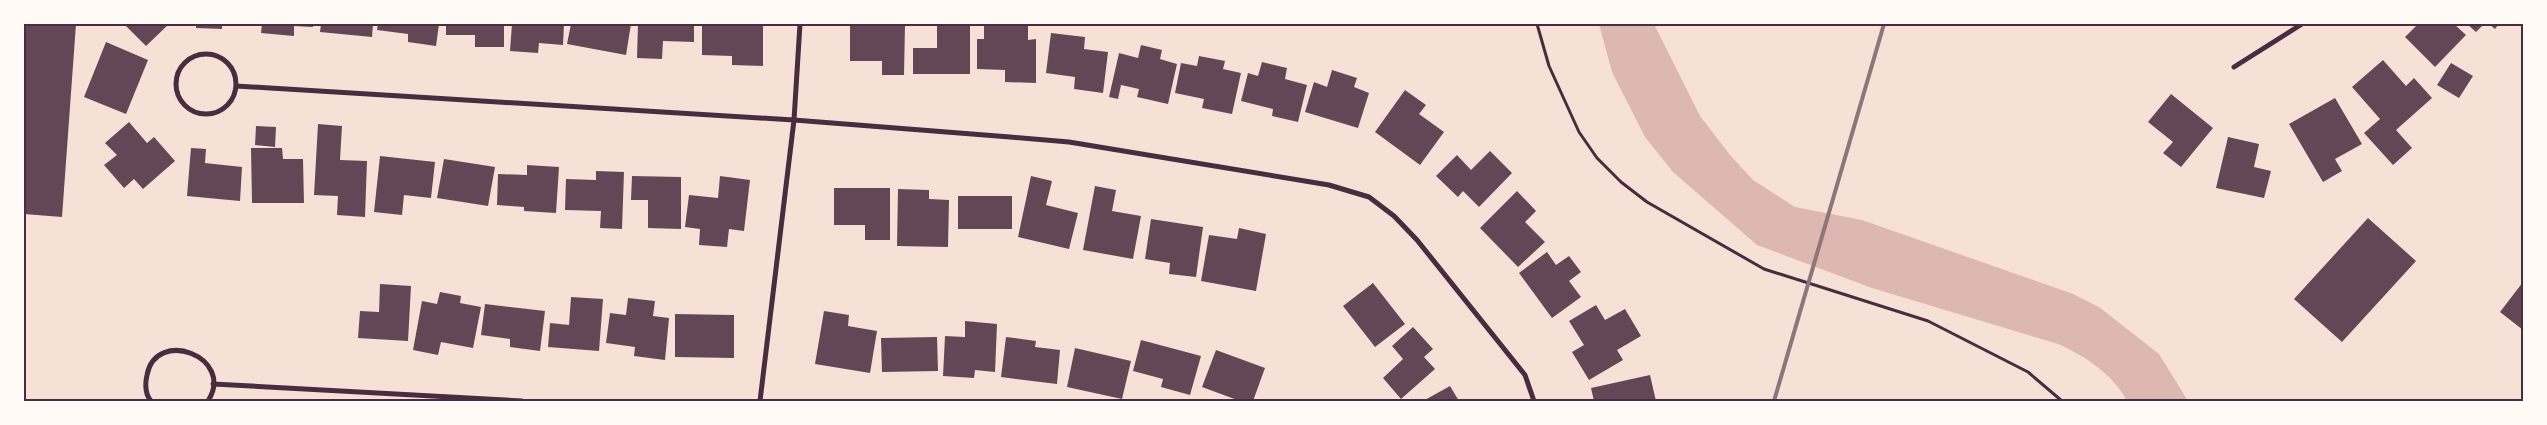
<svg xmlns="http://www.w3.org/2000/svg" width="2547" height="425" viewBox="0 0 2547 425" font-family="'DejaVu Sans',sans-serif">
  <style>
    .water { fill: #dcb8b0 }
    .building { fill: #644757 }
    .lines { fill: none; stroke-linecap: round; stroke-linejoin: round }
    .path { stroke: #4a2c40; stroke-width: 3 }
    .minor { stroke: #4a2c40; stroke-width: 5 }
    .rail { stroke: #8f747c; stroke-width: 4 }
    .neatline { fill: none; stroke: #4a2c40; stroke-width: 2 }
  </style>
  <rect width="100%" height="100%" fill="#f7e1d7"/>
  <path class="water" d="M1599,24H1654L1700,116L1730,155L1753,180L1795,207L1862,220L2073,294L2099,307L2159,354L2188,401H2127C2113,374 2085,356 2058,344L1872,288L1757,245L1673,172L1645,137L1612,72Z"/>
  <path class="building" d="M24,24H76L62,217L24,214Z
    M124,24H169L146,46Z
    M196,24H222V29L196,28Z
    M262,24H313V27L294,26V36L261,33Z
    M321,24H373L372,37L320,32Z
    M378,24H439L436,46L408,42V34L377,30Z
    M446,24H504V47H475V35H446Z
    M512,24H564L563,45L539,43L538,53L510,51Z
    M571,24H631L626,55L567,44Z
    M638,24H694V42L663,41L662,59L637,58Z
    M702,24H763V66L732,65V56L702,55Z
    M850,24H905L904,75H882V61H850Z
    M937,24H970V74H913V48H937Z
    M984,24H1028V40L1036,39V83L1005,82V70L977,69V39H984Z
    M2418,24H2454L2466,35L2435,67L2405,37Z
    M2467,24H2484L2476,32Z
    M2489,24H2499L2495,29Z
    M1051,33L1085,37L1084,49L1108,52L1103,93L1074,89L1075,77L1046,73Z
    M106,42L148,60L126,114L84,97Z
    M1141,45L1162,50L1160,59L1177,64L1168,104L1137,97L1139,89L1121,85L1118,99L1109,97L1119,53L1138,58Z
    M1199,56L1225,61L1223,69L1241,73L1232,114L1202,108L1204,99L1175,93L1181,63L1197,66Z
    M2383,60L2406,86L2414,78L2432,98L2396,130L2412,148L2393,165L2364,133L2380,119L2352,87Z
    M1262,62L1287,68L1285,79L1307,85L1298,122L1272,116L1273,109L1241,101L1248,73L1258,76Z
    M2451,63L2473,76L2459,98L2437,85Z
    M1332,70L1357,78L1354,87L1369,93L1358,128L1305,112L1314,82L1327,87Z
    M1405,90L1426,105L1419,114L1444,132L1420,165L1375,132Z
    M2171,94L2213,128L2181,167L2163,153L2173,142L2148,122Z
    M2335,98L2362,144L2335,159L2342,171L2323,182L2289,124Z
    M129,122L147,143L154,137L175,161L143,189L134,179L124,188L104,165L117,155L105,143Z
    M318,124L342,126L340,160L367,161L365,217L337,215L338,196L314,195Z
    M256,126L276,127L275,147L255,145Z
    M2228,137L2259,144L2254,167L2271,171L2264,198L2216,188Z
    M191,148L206,149L205,163L242,167L240,201L187,196Z
    M251,148H282L283,159H303L304,203H252Z
    M1490,151L1512,173L1479,207L1463,191L1458,197L1436,176L1457,155L1471,170Z
    M380,156L435,162L431,198L404,195L402,215L374,212Z
    M444,159L495,167L488,206L437,198Z
    M527,165L559,167L556,213L524,211V207L497,205L498,174L527,175Z
    M596,171L624,172L622,229L600,228L601,211L565,210L566,179L596,180Z
    M632,176L681,177V229L648,228V200H631Z
    M720,176L750,180L744,231L729,229L727,247L699,245L700,229L685,227L689,195L718,198Z
    M1031,176L1052,181L1046,205L1078,213L1069,249L1018,237Z
    M1095,186L1116,190L1112,211L1141,216L1133,259L1083,250Z
    M834,188H890V240H865V225H834Z
    M898,189L929,190V199L949,200L948,247L897,246Z
    M1517,191L1536,211L1525,222L1545,242L1518,267L1480,228Z
    M958,196H1012V229H958Z
    M2368,218L2416,261L2342,342L2294,299Z
    M1151,219L1203,227L1196,277L1169,274L1170,263L1145,259Z
    M1239,228L1266,234L1256,291L1201,281L1209,235L1237,239Z
    M1547,252L1556,265L1569,256L1581,272L1569,281L1581,297L1552,318L1519,273Z
    M2523,282V330L2500,312Z
    M1373,283L1405,324L1375,347L1343,306Z
    M380,284L411,286L408,341L358,338L360,311L379,312Z
    M440,292L461,296L460,303L481,307L473,348L441,342L438,355L413,350L422,301L437,304Z
    M571,297L603,299L599,351L548,347L550,323L569,325Z
    M628,298L655,301L653,316L669,318L665,360L634,356L635,347L606,343L610,313L626,315Z
    M485,304L545,311L540,351L510,347V339L481,335Z
    M1596,305L1605,320L1625,309L1641,336L1617,350L1623,360L1589,380L1572,352L1584,345L1569,321Z
    M824,311L849,315L848,326L877,331L870,373L815,364Z
    M675,314L734,315V358L675,357Z
    M965,321L997,324L995,372L975,370L974,378L943,376L945,336L965,337Z
    M1413,327L1433,349L1424,357L1435,369L1401,399L1383,378L1403,359L1392,346Z
    M937,337L938,371L882,372L881,338Z
    M1006,337L1036,341L1035,347L1060,350L1057,384L1001,377Z
    M1141,340L1201,356L1190,395L1161,387L1163,379L1133,371Z
    M1075,348L1131,361L1122,399L1067,387Z
    M1216,350L1265,368L1253,401H1240L1202,387Z
    M1650,375L1656,401H1594L1591,388Z
    M1450,386L1459,401H1423Z"/>
  <g class="lines">
    <path class="path" d="M1537,24L1549,66L1579,132L1597,158L1621,182L1647,202L1764,269L1928,321L2028,372L2062,401"/>
    <path class="minor" d="M176 84a30 30 0 1 1 60 0a30 30 0 1 1-60 0Z
      M2234,67L2302,24
      M236,86L794,120L1010,137L1069,142L1329,185L1369,197L1394,216L1417,240L1525,375L1534,401
      M213,384L522,401
      M151,401C145,394 145,384 147,375C156,327 236,357 208,401
      M760,401L794,120L800,24"/>
    <path class="rail" d="M1774,401L1884,24"/>
  </g>
  <rect width="2547" height="425" fill="none" stroke="#fffaf5" stroke-width="50"/>
  <rect x="25" y="25" width="2497" height="375" class="neatline"/>
</svg>
